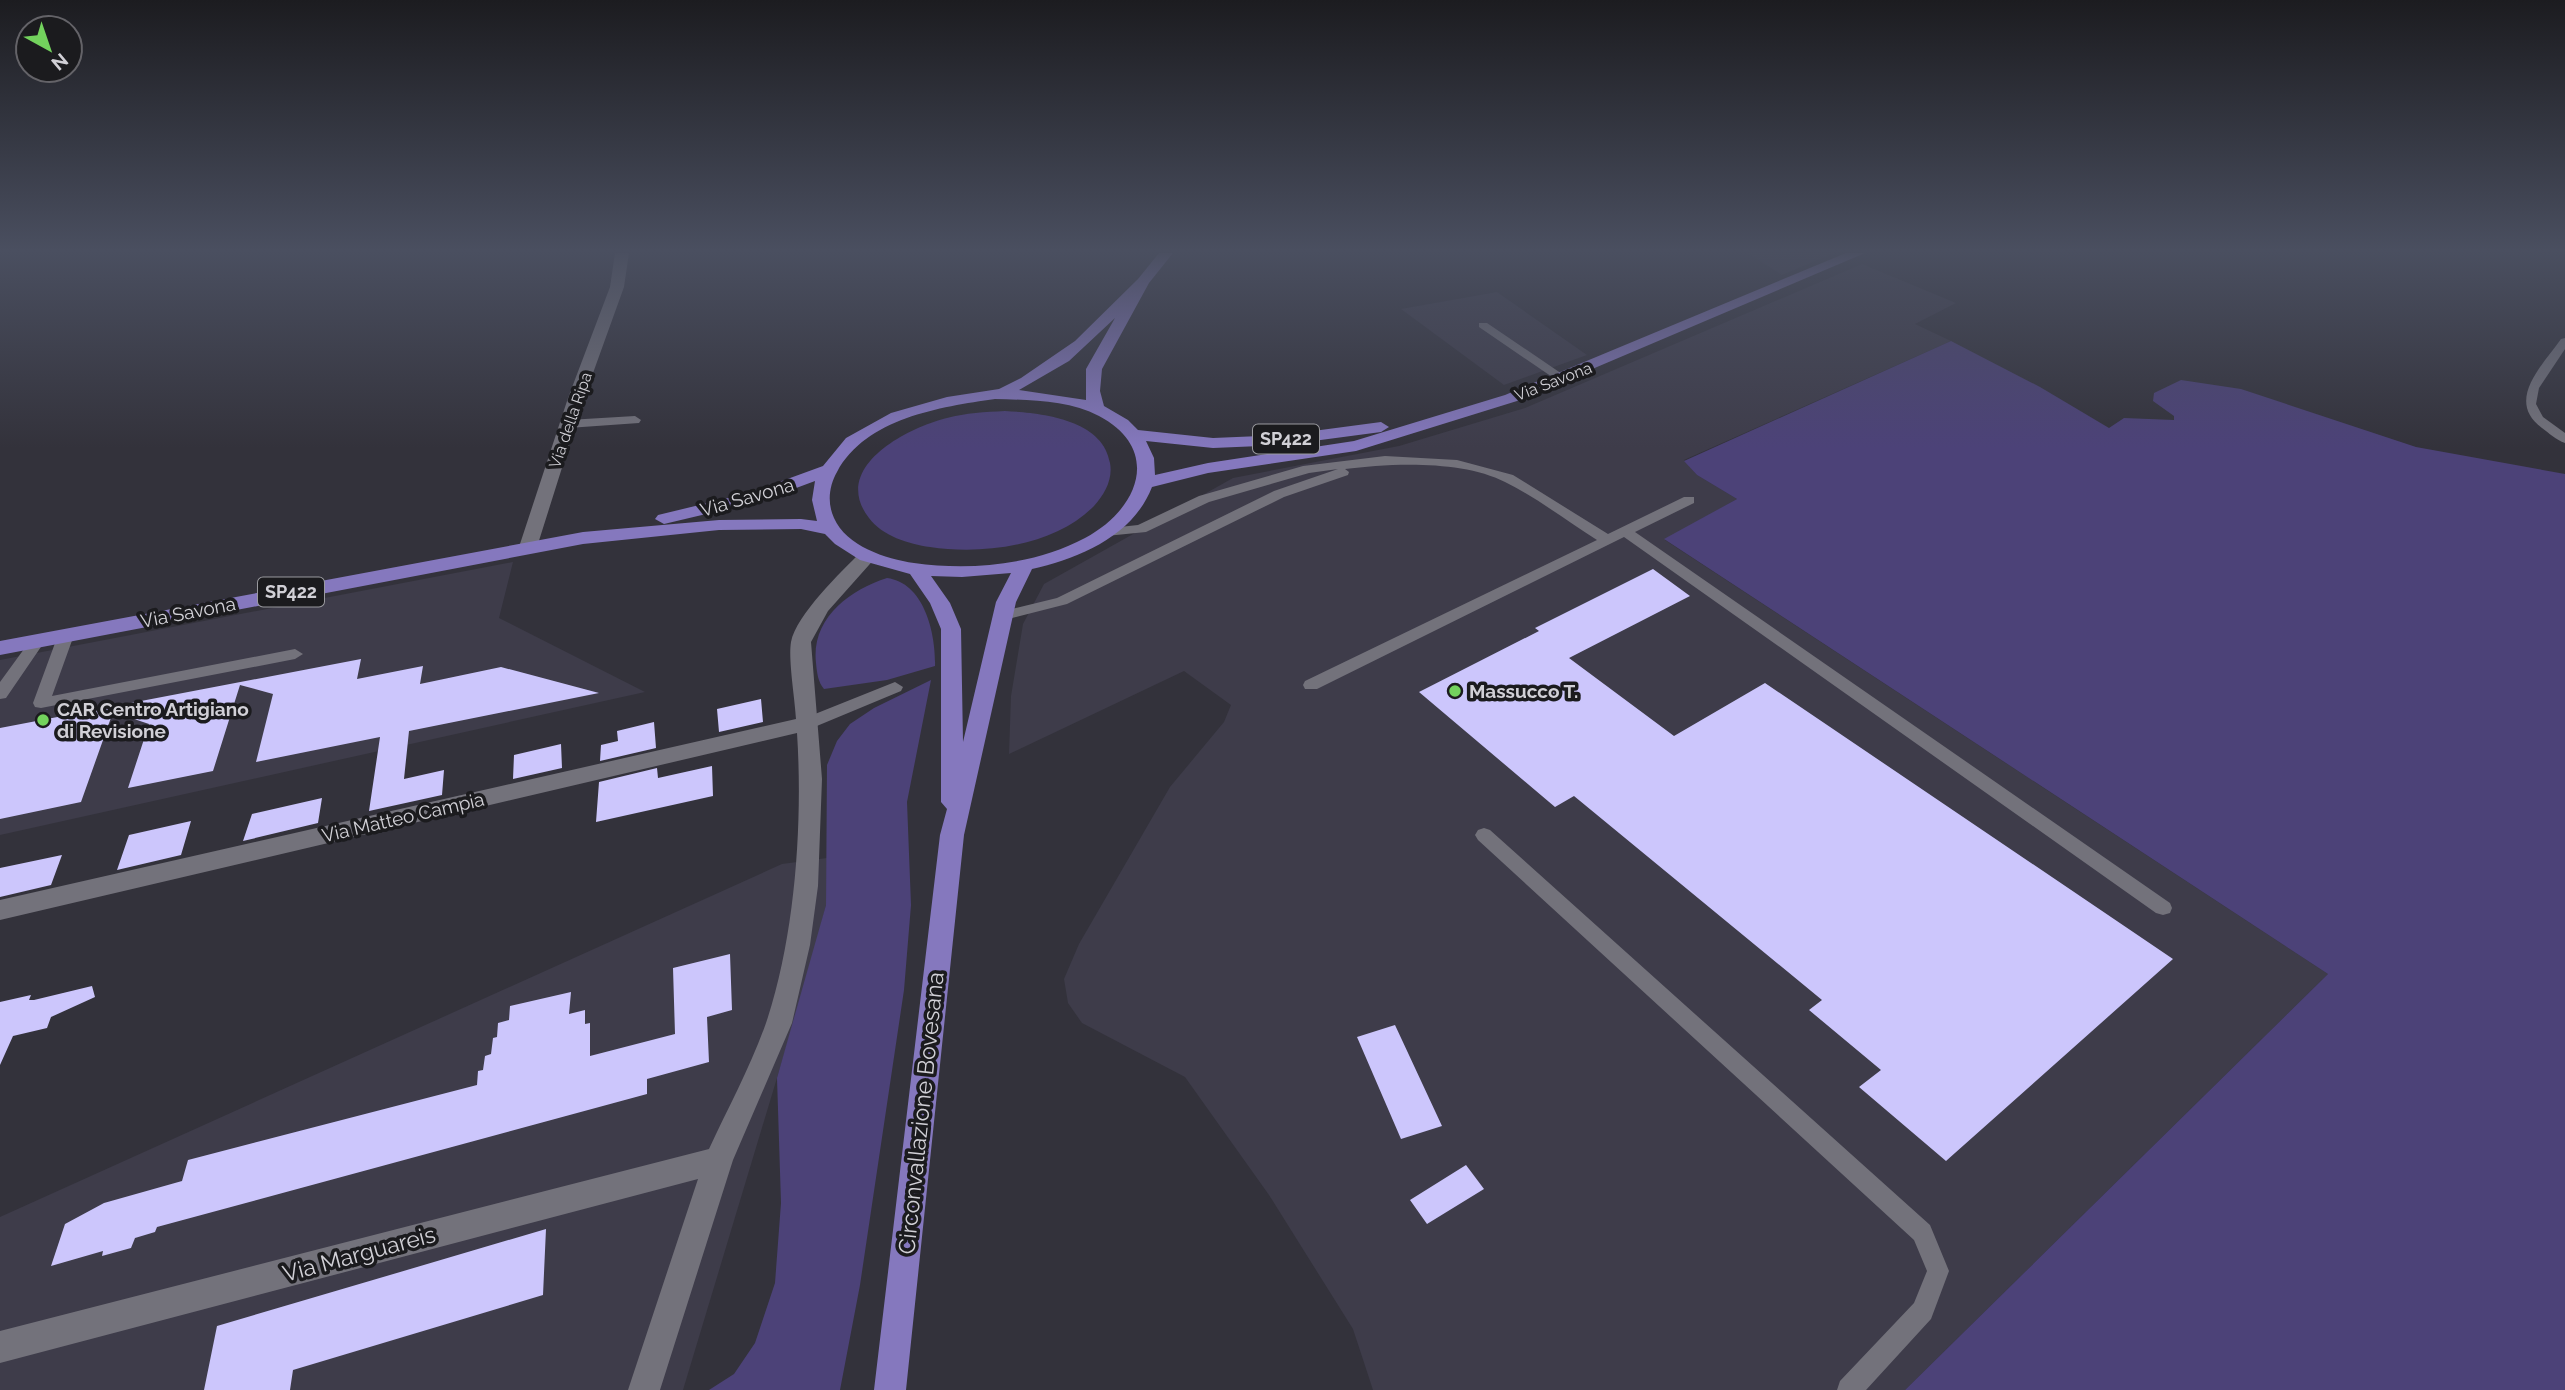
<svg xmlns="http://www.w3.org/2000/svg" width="2565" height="1390" viewBox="0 0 2565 1390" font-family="Raleway,sans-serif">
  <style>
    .built { fill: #3e3c4a }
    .green { fill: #4c4278 }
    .building { fill: #ccc6fc }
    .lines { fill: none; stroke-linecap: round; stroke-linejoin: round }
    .lane { fill: #73727b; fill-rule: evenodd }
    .street { fill: #73727b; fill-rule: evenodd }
    .primary { fill: #8578be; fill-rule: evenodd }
    .poi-dot { fill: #73d25d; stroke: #1b1b1e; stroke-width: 2.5 }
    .labels { text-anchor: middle; stroke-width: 7; stroke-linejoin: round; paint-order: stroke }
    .far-street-label { font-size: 16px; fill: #d1d0d6; stroke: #1b1b1e }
    .shield { fill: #1b1b1e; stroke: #9a9a9f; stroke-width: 2 }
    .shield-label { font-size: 18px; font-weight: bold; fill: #d1d0d6 }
    .street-label { font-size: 19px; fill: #d1d0d6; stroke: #1b1b1e }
    .poi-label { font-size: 19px; font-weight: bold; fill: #d1d0d6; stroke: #1b1b1e; text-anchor: start }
    .near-street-label { font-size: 23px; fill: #d1d0d6; stroke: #1b1b1e }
  </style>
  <rect width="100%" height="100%" fill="#33323b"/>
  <path class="built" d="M1748,253H1834L1782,275Z
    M1862,264L1956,303L1915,324L1951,341L1684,460L1697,475L1737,499L1665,540L2328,974L1905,1390H1373L1353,1329L1269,1195L1185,1077L1082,1023L1068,1003L1064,979L1079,944L1170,787L1224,722L1231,705L1184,671L1009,754L1011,696L1023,624L1044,584L1233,478L1399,446L1525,408Z
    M1497,292L1587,355L1504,385L1401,309Z
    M513,562L499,618L645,692L0,835V660Z
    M827,858L826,905L808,975L683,1390H0V1217L782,864Z"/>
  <path class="green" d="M1951,341L2040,387L2109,428L2124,418L2174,420V416L2153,401L2154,393L2181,380L2241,389L2416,447L2565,474V1390H1905L2328,974L1664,539L1737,499L1697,475L1684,461Z
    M1005,411C1041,413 1103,419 1110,463C1113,479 1105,494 1094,506C1055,546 983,555 930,547C909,544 882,536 869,518C830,468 906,428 947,418C966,413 985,412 1005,411Z
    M887,578C925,583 936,635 935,666L887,680L824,689C818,682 817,673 816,663C811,619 849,590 887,578Z
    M931,680L907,802L911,905L904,990L860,1285L840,1390H709L734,1374L755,1343L775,1283L781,1203L777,1078L826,905L827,765L837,741L850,724L874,708Z"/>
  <path class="building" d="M1653,569L1690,596L1569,658L1674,736L1765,683L2173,959L1946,1161L1859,1087L1881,1070L1809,1010L1822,1000L1574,796L1555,807L1419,692L1539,631L1535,628Z
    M361,659L357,679L423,666L420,684L501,667L599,693L409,731L404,779L444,770L442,795L369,811L380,737L256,762L273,694L240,685L213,771L128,788L149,724L113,712L81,802L0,819V728Z
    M761,699L763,722L719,732L717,709Z
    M654,722L656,748L600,761L601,745L618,741L617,731Z
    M561,744L562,768L513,779L514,755Z
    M712,766L713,796L596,822L599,782L657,768L658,778Z
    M322,798L318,823L243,841L252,814Z
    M191,821L181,855L117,870L129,835Z
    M62,855L51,885L0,897V868Z
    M730,954L732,1010L707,1017L709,1062L647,1079V1094L157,1227L155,1232L135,1238L131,1248L102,1256L103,1251L51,1266L65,1224L104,1203L182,1181L188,1160L477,1085L478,1071L483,1070L485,1056L491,1054L493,1038L497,1037L498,1023L509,1020L510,1006L571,992L569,1014L585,1010V1024L590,1023V1056L675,1034L673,968Z
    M92,986L95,997L51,1017L47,1028L13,1036L0,1065V1002L31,995L29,1000H34Z
    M1395,1025L1442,1126L1401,1139L1357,1037Z
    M1466,1165L1484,1189L1427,1224L1410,1200Z
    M546,1229L543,1295L293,1370L290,1390H204L217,1326Z"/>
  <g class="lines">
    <path class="lane" d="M1479,323H1487L1568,378L1566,381H1558L1479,327Z
      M2565,338V349L2539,388L2536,404L2543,417L2565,433V443C2556,440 2549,433 2542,428C2505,401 2542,366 2561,339Z
      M635,416L641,420L639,423L568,428L562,424L568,420Z
      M1385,456L1457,460L1513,475L1608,534L1684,497H1694V503L1635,532L2170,903L2172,908L2170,913L2163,915L2156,913L1624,537L1317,689H1305L1303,685L1305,681L1597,540C1567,521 1537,498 1505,482C1463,460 1391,463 1345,469L1349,472L1348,475L1284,497L1067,604L1004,620L997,615L999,612L1057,598L1274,491L1338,469L1309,473L1209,502L1146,532L1106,536L1099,532L1101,529L1138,525L1199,496L1303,466Z
      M66,630L74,635L52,696L295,649L303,654L295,659L41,708L35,707L33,703L58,635Z
      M37,636L45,641L6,698L0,699V682L32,638Z
      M895,682L903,687L901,691L812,728H800L798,724L800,720Z
      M1484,828L1490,830L1930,1225L1949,1271L1931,1319L1866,1390H1837L1840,1381L1914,1303L1927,1271L1914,1240L1478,840L1475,835L1478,830Z"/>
    <path class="street" d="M615,253H629L624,287L584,398L537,547L535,551H521L519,547L568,398L610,287Z
      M868,550L877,556L828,611L811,642L822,779L818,886L810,945L792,1023L733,1160L660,1390H628L698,1179L0,1363V1331L709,1149C728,1108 751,1066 766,1023C795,937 803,824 797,733L0,920V900L796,719C795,699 788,660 791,642C796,615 842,571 861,552Z"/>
    <path class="primary" d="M1159,253H1173L1149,283L1102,369L1100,391L1104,406L1128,420L1138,430L1213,438L1283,435L1381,422L1389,427L1381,432L1283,445L1213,448L1146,441L1154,458L1155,475L1208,463L1354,441L1505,395L1846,253H1865L1517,401L1356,451L1208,473L1152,487C1133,536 1080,558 1032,569L1016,602L964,835L906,1390H874L940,835L947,809L941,802V629L930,603L910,574L860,560L835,544L825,534L801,529L719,530L583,544L0,655V641L583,532L719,520L801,519L817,521L812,500L815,481L761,501L664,524L655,519L658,515L749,493L823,466L846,438L891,413L947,397L999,389L1021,378L1075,341L1138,279ZM1115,318L1086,369V400L1019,390L1069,361ZM995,399C1029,400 1068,400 1099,416C1163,450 1138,510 1085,538C1034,565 971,571 914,563C886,559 846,546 834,518C827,503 829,486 837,472C866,418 940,407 995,399ZM1011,573L996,602L963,742L961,629L950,603L931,576L962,577Z"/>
  </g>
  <linearGradient id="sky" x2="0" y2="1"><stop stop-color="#1c1c20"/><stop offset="0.56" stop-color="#4a4f60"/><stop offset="1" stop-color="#4a4f60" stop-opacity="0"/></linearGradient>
  <rect width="2565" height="448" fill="url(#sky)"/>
  <g class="poi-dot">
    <circle cx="1455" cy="691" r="7"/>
    <circle cx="43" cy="720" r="7"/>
  </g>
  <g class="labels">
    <g class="far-street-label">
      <text transform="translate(1553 381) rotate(-21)" y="6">Via Savona</text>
      <text transform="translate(570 420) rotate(-71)" y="6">Via della Ripa</text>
    </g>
    <g class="shield">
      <rect x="1253" y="424.5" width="66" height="29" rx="5"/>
      <rect x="258" y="577.5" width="66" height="29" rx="5"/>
    </g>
    <g class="shield-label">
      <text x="1286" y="445">SP422</text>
      <text x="291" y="598">SP422</text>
    </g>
    <g class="street-label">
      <text transform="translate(747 497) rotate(-16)" y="7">Via Savona</text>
      <text transform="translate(188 612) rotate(-11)" y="7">Via Savona</text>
      <text transform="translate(403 817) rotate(-13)" y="7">Via Matteo Campia</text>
    </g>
    <g class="poi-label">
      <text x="1469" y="698">Massucco T.</text>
      <text x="57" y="716">CAR Centro Artigiano<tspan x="57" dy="22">di Revisione</tspan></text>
    </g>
    <g class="near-street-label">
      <text transform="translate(921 1113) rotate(-84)" y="8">Circonvallazione Bovesana</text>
      <text transform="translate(359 1254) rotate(-15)" y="8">Via Marguareis</text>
    </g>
  </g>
  <g transform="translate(49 49) rotate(140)"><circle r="33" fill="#1b1b1e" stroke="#646368" stroke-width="2"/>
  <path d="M0-5L12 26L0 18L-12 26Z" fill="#73d25d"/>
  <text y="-10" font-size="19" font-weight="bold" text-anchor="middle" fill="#d1d0d6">N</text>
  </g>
</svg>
